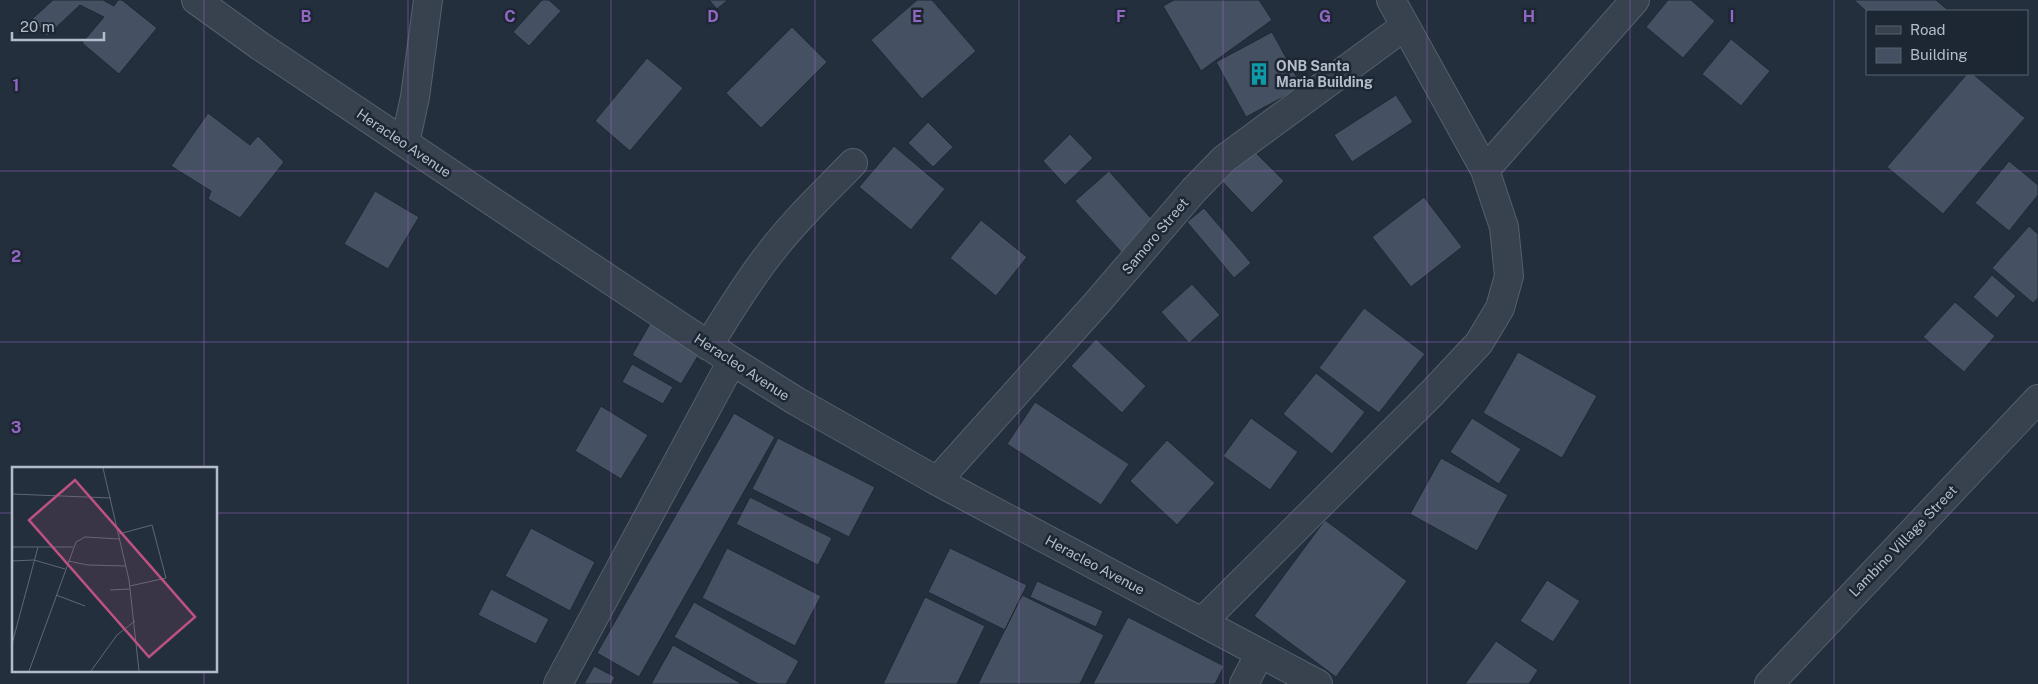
<svg xmlns="http://www.w3.org/2000/svg" width="2038" height="684" viewBox="0 0 2038 684" font-family="'Public Sans',sans-serif">
  <style>
    .building { fill: #455162; stroke: #1f2835 }
    .lines { fill: none; stroke-linecap: round; stroke-linejoin: round }
    .minor-casing { stroke: #565f6c; stroke-width: 30 }
    .minor { stroke: #38414e; stroke-width: 28 }
    .grid { fill: none; stroke: #9266c3; stroke-width: 1; stroke-opacity: 0.55 }
    .labels { text-anchor: middle; stroke-width: 5; stroke-linejoin: round; paint-order: stroke }
    .poi-label { font-size: 14px; font-weight: bold; fill: #b4bcc9; stroke: #1d2633; text-anchor: start }
    .street-label { font-size: 14px; fill: #b4bcc9; stroke: #1d2633 }
    .inset-road { fill: none; stroke: #5e6776; stroke-width: 1 }
    .view { fill: #bd5182; fill-opacity: 0.15; stroke: #bd5182; stroke-width: 2.5 }
    .inset-edge { fill: none; stroke: #b4bcc9; stroke-width: 2.5 }
    .grid-label { font-size: 16px; text-anchor: middle; font-weight: bold; fill: #9266c3; stroke: #1d2633; stroke-width: 5; stroke-linejoin: round; paint-order: stroke }
  </style>
  <rect width="100%" height="100%" fill="#242f3e"/>
  <path class="building" d="M53,0H103L114,6L118,0H122L157,28L119,74L82,43L104,17L80,5L47,36L32,19Z
    M542,0H549L561,11L529,46L513,32Z
    M709,0H728L717,9Z
    M917,0H932L976,51L922,99L871,40Z
    M1174,0H1259L1272,20L1201,71L1163,6Z
    M1668,0H1691L1715,21L1683,58L1646,27Z
    M1854,0H1936L1949,11L1867,12Z
    M792,27L827,62L761,128L726,93Z
    M1272,32L1302,87L1246,117L1216,62Z
    M1731,39L1770,71L1741,106L1702,74Z
    M647,58L683,88L630,151L595,121Z
    M1967,74H1973L2025,118L1943,214L1887,167Z
    M1396,95L1413,122L1352,162L1334,135Z
    M208,113L250,145L258,136L284,162L240,218L208,199L211,191L171,166Z
    M928,122L953,147L933,167L908,143Z
    M1070,134L1093,158L1065,185L1043,161Z
    M894,146L945,189L911,230L859,187Z
    M1250,147L1284,181L1252,213L1218,177Z
    M2009,161L2038,185V195L2009,231L1975,203Z
    M1109,171L1156,224L1123,254L1075,201Z
    M375,191L419,217L388,269L344,244Z
    M1424,197L1462,247L1411,287L1372,237Z
    M1204,208L1251,263L1234,278L1187,222Z
    M981,220L1027,257L996,296L950,258Z
    M2029,226L2038,234V298L2033,303L1992,268Z
    M1992,275L2016,296L1997,318L1973,297Z
    M1192,284L1220,315L1189,343L1161,312Z
    M1955,302L1995,336L1964,372L1923,337Z
    M1364,308L1425,354L1379,413L1319,368Z
    M651,322L701,351L681,384L632,355Z
    M1096,339L1146,386L1122,413L1071,366Z
    M1518,352L1597,396L1562,458L1483,413Z
    M632,364L673,387L663,404L622,382Z
    M1316,373L1365,412L1332,454L1283,414Z
    M1035,402L1129,464L1101,505L1007,444Z
    M601,406L648,435L621,479L575,451Z
    M734,413L775,437L639,677L597,653Z
    M1251,418L1298,452L1270,490L1223,456Z
    M1472,418L1521,449L1499,484L1450,452Z
    M778,438L875,487L849,537L752,489Z
    M1167,440L1215,483L1177,525L1130,481Z
    M1441,458L1508,495L1477,551L1410,514Z
    M750,497L832,538L818,565L736,524Z
    M1325,520L1407,581L1336,677L1254,616Z
    M531,528L595,562L570,611L505,576Z
    M727,548L821,596L795,646L702,598Z
    M950,548L1027,585L1005,630L928,592Z
    M1547,580L1580,601L1553,642L1520,621Z
    M1037,581L1103,611L1096,627L1030,597Z
    M491,589L549,619L536,644L478,615Z
    M1022,595L1104,635L1080,684H978Z
    M925,597L985,626L957,684H883Z
    M694,602L799,661L786,684H758L674,637Z
    M1128,617L1224,666L1215,684H1093Z
    M1496,641L1538,670L1529,684H1465Z
    M673,645L742,684H651Z
    M594,666L615,677L611,684H584Z"/>
  <g class="lines">
    <defs>
      <path id="minor" d="M196,0L260,46L544,236L732,361L796,401L937,481L1318,684
        M405,143L415,97L428,0
        M1485,170L1635,0
        M708,346C728,314 747,282 770,253C795,220 825,192 853,163
        M937,481L1096,304L1194,190L1224,159L1405,26
        M1202,622L1433,392L1479,343L1500,308L1509,276L1504,227L1485,170L1391,0
        M558,684L732,361
        M1244,684L1260,653
        M1769,684L2038,399"/>
    </defs>
    <use href="#minor" class="minor-casing"/>
    <use href="#minor" class="minor"/>
  </g>
  <path class="grid" d="M204,0V468M408,0V684M611,0V684M815,0V684M1019,0V684M1223,0V684M1427,0V684M1630,0V684M1834,0V684M0,171H2038M0,342H2038M0,513H14M216,513H2038M204,670V684"/>
  <defs>
    <symbol id="building-bare" viewBox="-9 -9 18 18"><path d="M-4-6H4V6H1V3H-1V6H-4ZM-2.5-4.3h1.7v1.8h-1.7ZM.8-4.3h1.7v1.8H.8ZM-2.5-1h1.7V.8h-1.7ZM.8-1h1.7V.8H.8Z" fill="#0f9aa8" stroke="#1d2633" stroke-width="2.5" paint-order="stroke"/></symbol>
  </defs>
  <g fill-rule="evenodd">
    <use href="#building-bare" x="1243" y="58" width="32" height="32"/>
  </g>
  <g class="labels">
    <g class="poi-label">
      <text x="1276" y="71">ONB Santa<tspan x="1276" dy="16">Maria Building</tspan></text>
    </g>
    <g class="street-label">
      <text transform="translate(404 143) rotate(34)" y="5">Heracleo Avenue</text>
      <text transform="translate(1155 236) rotate(-50)" y="5">Samoro Street</text>
      <text transform="translate(742 367) rotate(33)" y="5">Heracleo Avenue</text>
      <text transform="translate(1903 541) rotate(-46)" y="5">Lambino Village Street</text>
      <text transform="translate(1095 565) rotate(28)" y="5">Heracleo Avenue</text>
    </g>
  </g>
  <g transform="translate(12 467)">
    <rect width="205" height="205" fill="#242f3e"/>
    <path class="inset-road" d="M91,1L117,113L127,204M0,27L99,31M107,67L140,58L154,111L118,119M0,80H61M0,94L22,93L53,102M56,94L76,98L114,99M98,123L118,122M44,128L73,139M0,177L26,80M17,204L64,75L73,70L108,72M79,204L105,168L123,154"/>
    <path class="view" d="M63,13L183,150L137,190L17,53Z"/>
    <rect width="205" height="205" class="inset-edge"/>
  </g>
  <g class="grid-label">
    <text x="306" y="22">B</text>
    <text x="510" y="22">C</text>
    <text x="713" y="22">D</text>
    <text x="917" y="22">E</text>
    <text x="1121" y="22">F</text>
    <text x="1325" y="22">G</text>
    <text x="1529" y="22">H</text>
    <text x="1732" y="22">I</text>
    <text x="16" y="91">1</text>
    <text x="16" y="262">2</text>
    <text x="16" y="433">3</text>
  </g>
  <rect x="1866" y="10" width="162" height="65" fill="#1d2633" stroke="#59626f"/>
  <rect x="1876" y="26" width="25" height="8" fill="#38414e" stroke="#59626f"/>
  <text x="1910" y="35" font-size="15" fill="#b4bcc9">Road</text>
  <rect x="1876" y="48" width="25" height="15" fill="#455162" stroke="#59626f"/>
  <text x="1910" y="60" font-size="15" fill="#b4bcc9">Building</text>
  <path d="M12 32v8h92v-8" fill="none" stroke="#b4bcc9" stroke-width="2.5"/>
  <text x="20" y="32" font-size="15" fill="#b4bcc9" stroke="#1d2633" stroke-width="4" paint-order="stroke">20 m</text>
</svg>
